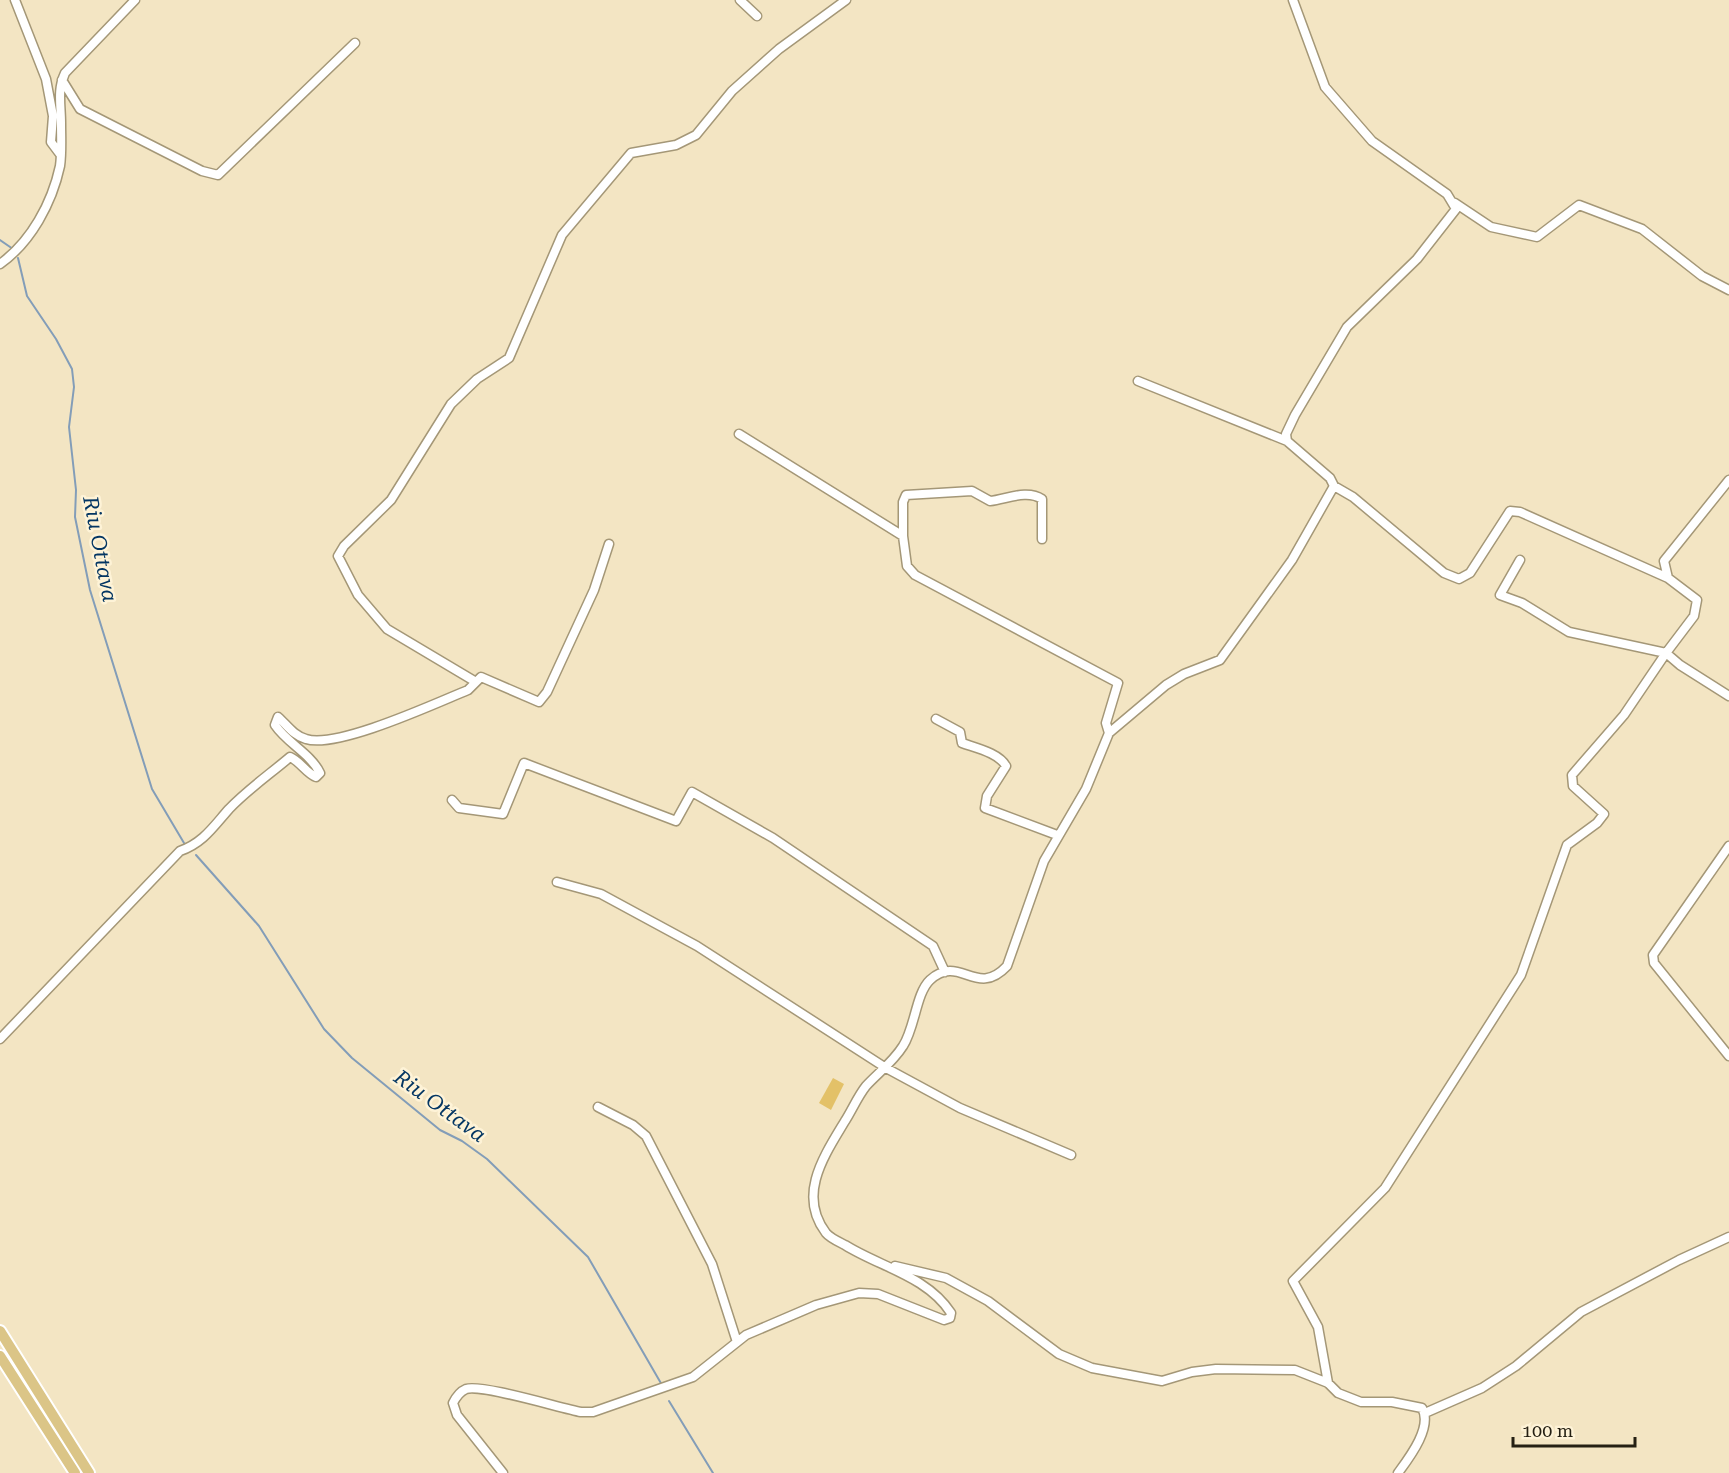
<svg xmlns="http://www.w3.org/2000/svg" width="1729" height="1473" viewBox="0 0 1729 1473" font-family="'Roboto Serif',serif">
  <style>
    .green { fill: #e3c168 }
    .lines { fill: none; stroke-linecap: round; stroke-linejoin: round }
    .stream { stroke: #839db8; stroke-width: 2 }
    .minor-casing { stroke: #a49777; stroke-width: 11 }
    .major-casing { stroke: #fff; stroke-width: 14 }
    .minor { stroke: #fff; stroke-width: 8 }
    .major { stroke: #dbc587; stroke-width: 10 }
    .labels { text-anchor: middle; stroke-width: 5; stroke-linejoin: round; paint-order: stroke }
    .water-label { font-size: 21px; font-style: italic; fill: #043663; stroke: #fef3d7 }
  </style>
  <rect width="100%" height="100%" fill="#f3e5c3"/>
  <path class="green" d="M833,1078L844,1084L831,1110L819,1103Z"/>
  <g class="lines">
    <path class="stream" d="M0,240L13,249
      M18,258L27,296L56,339L72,369L74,387L69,427L76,490L75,517L90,590L152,789L184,843
      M196,855L259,926L324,1029L352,1058L440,1130L462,1141L487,1159L588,1257L662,1385
      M669,1401L713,1473"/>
    <defs>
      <path id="minor" d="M15,0L46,79L53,116L51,142L60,154
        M740,0L757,16
        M62,80L80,109L202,171L218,175L355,43
        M1455,203L1491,227L1537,237L1579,205L1642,229L1702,276L1729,290
        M0,264C31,242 52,203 60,166C62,152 61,137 61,123C61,105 57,90 65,73L135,0
        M1138,381L1287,441
        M739,434L903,536L907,566L915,575L1118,683L1106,723L1109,733
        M1729,480L1664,561L1668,578L1697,600L1694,616L1666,653L1680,665L1729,696
        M1334,486L1353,497L1444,573L1459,579L1470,573L1510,511L1520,512L1668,578
        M903,536V502L906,495L972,491L990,501C1007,499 1027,489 1042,499V539
        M476,682L481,677L539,702L547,692L594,590L609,544
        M936,719L960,732L962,743C976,748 999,753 1006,766L987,796L985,808L1057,835
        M452,800L459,808L503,814L524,763L676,821L692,792L773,838L933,946L945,972
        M1729,846L1653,955L1654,963L1729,1056
        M557,882L601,894L697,946L886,1068L960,1108L1071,1155
        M0,1039L180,851C203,843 213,827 229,809C247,790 270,774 290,757C301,762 306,773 316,777L320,773C311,754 287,743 275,725L278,717C287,725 294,736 306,739C337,749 436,703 468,690L476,682L387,629L358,595L338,556L344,546L391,500L451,404L477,379L509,358L562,235L631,153L676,145L696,135L732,91L779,49L846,0
        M598,1107L633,1125L646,1136L712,1264L737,1342
        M895,1266L946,1278L988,1301L1059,1354L1092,1368L1162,1381L1192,1372L1216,1369L1295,1370L1328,1383L1338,1393L1361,1402H1392L1422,1408C1433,1427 1409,1458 1398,1473
        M1328,1383L1318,1327L1293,1281L1385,1188L1521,975L1567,845L1597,823L1604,814L1573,786L1572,775L1624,715L1666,653L1569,632L1522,603L1500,595L1520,560
        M1425,1413L1482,1388L1516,1366L1581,1312L1679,1260L1729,1237
        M503,1473L457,1415L453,1403C456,1397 459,1392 466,1389C482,1384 560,1408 581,1412H593L693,1377L746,1335L816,1305L859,1293L878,1294L944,1320L950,1318L951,1313C927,1276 880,1267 845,1245C839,1242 830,1238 826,1233C797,1195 824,1156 845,1121C852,1110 858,1096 866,1086C878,1073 893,1062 903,1046C915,1028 916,993 930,980C960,953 976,999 1007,966L1044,861L1086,789L1109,733L1166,685L1184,674L1220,660L1292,560L1334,486L1330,478L1287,441L1286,434L1295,415L1347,327L1417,259L1456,209L1447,194L1372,141L1325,87L1293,0"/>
      <path id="major" d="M0,1331L89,1473
        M0,1356L75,1473"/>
    </defs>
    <use href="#minor" class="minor-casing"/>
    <use href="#major" class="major-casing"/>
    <use href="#minor" class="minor"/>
    <use href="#major" class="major"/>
  </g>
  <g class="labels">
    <g class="water-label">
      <text transform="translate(100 549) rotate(79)" y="7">Riu Ottava</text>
      <text transform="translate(440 1106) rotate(36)" y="7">Riu Ottava</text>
    </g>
  </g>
  <path d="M1513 1437v9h122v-9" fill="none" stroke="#252013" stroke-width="3"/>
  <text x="1522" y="1437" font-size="18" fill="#252013" stroke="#fef3d7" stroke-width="4.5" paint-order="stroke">100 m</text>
</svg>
